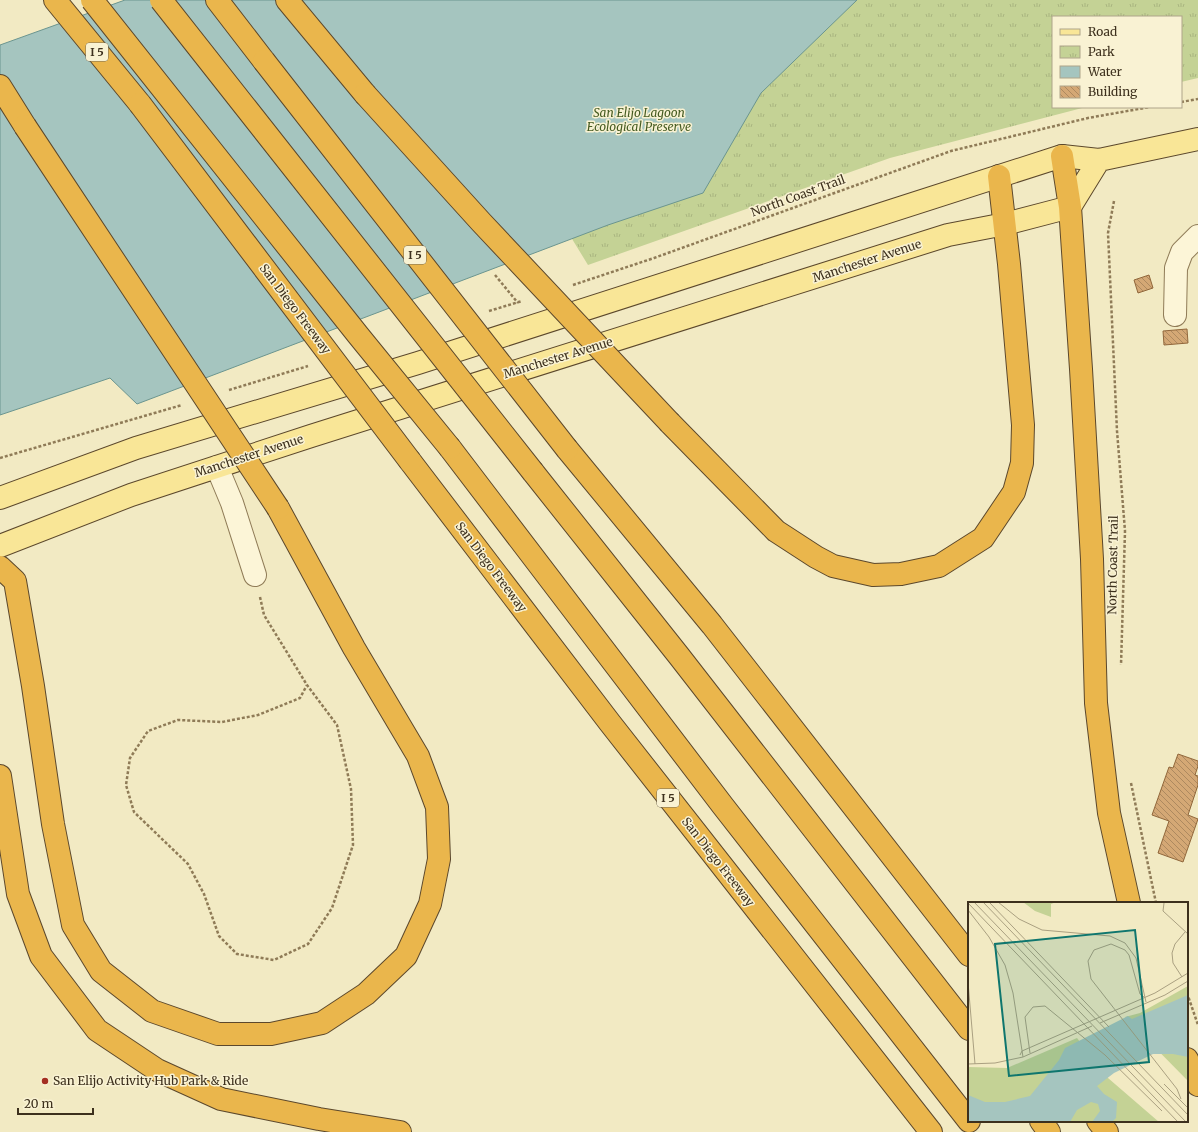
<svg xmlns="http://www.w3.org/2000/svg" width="1198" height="1132" viewBox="0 0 1198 1132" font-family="Merriweather,serif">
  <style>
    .park { fill: url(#park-tufts) }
    .water { fill: #a5c5bf; stroke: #6b958f }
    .building { fill: url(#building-back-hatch); stroke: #91673b }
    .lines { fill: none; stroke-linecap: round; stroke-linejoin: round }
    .minor-casing { stroke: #8f7b57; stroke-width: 24 }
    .major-casing { stroke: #5c482c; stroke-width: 24 }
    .highway-casing { stroke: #5c482c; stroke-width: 24 }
    .path { stroke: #8f7b57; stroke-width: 2.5; stroke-dasharray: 3 2; stroke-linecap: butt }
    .minor { stroke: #fcf5d7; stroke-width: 22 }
    .major { stroke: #f9e697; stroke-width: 22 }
    .highway { stroke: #eab64c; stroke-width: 22 }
    .highway-bridge-casing { stroke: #5c482c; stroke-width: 24; stroke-linecap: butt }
    .highway-bridge { stroke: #eab64c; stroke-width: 22 }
    .poi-dot { fill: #a42f21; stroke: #f9f2d3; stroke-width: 1.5 }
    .labels { text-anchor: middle; stroke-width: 3; stroke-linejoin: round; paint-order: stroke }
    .shield { fill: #f9f2d3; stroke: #756a54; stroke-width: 1 }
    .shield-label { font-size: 11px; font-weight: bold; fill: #3d301d }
    .park-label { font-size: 12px; font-style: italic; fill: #465c22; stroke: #f9f2d3 }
    .street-label { font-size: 12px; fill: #3d301d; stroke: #f9f2d3 }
    .poi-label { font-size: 12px; fill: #3d301d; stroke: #f9f2d3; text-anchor: start }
    .inset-road { fill: none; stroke: #aaa081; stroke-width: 1 }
    .view { fill: #0f766e; fill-opacity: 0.15; stroke: #0f766e; stroke-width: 2 }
    .inset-edge { fill: none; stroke: #3d301d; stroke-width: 2 }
  </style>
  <defs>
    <pattern id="park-tufts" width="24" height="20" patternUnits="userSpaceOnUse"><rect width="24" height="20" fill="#c4d295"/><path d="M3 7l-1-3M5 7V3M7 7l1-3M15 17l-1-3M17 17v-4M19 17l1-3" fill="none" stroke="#a9b580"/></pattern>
    <pattern id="building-back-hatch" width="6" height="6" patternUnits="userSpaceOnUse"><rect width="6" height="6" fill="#d4a875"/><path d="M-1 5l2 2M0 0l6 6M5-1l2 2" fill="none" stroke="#ad895f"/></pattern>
  </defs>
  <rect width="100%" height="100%" fill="#f2eac3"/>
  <path class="park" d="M426,0H1198V78L1181,82V17H1053V107H1086L890,158L588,265Z"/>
  <path class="water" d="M125,0H857L761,93L703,193L608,225L137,404L110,378L0,415V45Z"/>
  <path class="building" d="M1149,275L1153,288L1138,293L1134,280Z
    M1187,329L1188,343L1164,345L1163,331Z
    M1178,754L1198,761V766L1195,775L1198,776V785L1188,815L1198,819L1183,862L1158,853L1169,821L1152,815L1169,767L1173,768Z"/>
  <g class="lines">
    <defs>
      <path id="minor" d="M1175,315L1176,268L1182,252L1198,236
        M217,467L232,503L255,575"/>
      <path id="major" d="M0,498L136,448L418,363L1062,156L1099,160L1198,139
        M0,546L131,495L311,436L948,235L1005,224L1070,207L1099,160"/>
      <path id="highway" d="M55,0L140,104
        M217,0L264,61
        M287,0L365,94
        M0,86L25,126
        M1062,156L1070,207L1081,369L1092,559L1096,703L1109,813L1129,903
        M670,423L776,531L816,557L833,566L873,575L901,574L939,566L983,538L1014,492L1022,463L1023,425L1009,264L999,176
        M450,448L723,806L969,1121
        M567,449L712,625L969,955
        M410,461L610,723L931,1132
        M533,472L679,656L969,1029
        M0,567L15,581L33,686L53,824L73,925L101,971L152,1011L218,1034H271L322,1023L366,994L406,956L430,904L439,859L437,807L418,756L354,648L278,508
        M0,776L18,894L41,956L97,1030L157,1070L221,1099L319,1119L400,1132
        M1187,1059L1198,1085
        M1041,1121L1049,1132
        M1098,1121L1107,1132"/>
    </defs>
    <use href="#minor" class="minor-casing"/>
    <use href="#major" class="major-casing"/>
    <use href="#highway" class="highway-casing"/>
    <path class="path" d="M1181,102L1198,99
      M1114,201L1108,233L1117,431L1125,531L1121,665
      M495,275L518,303
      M573,285L654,258L951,151L1088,118L1150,107
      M489,311L522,301
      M229,390L308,366
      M0,458L182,405
      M260,597L264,615L307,685L337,725L351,789L353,845L332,908L308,944L274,960L237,954L219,936L204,894L188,864L134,812L126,785L130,758L148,731L178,720L222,722L258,715L300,698L307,685
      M1131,783L1156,903
      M1187,993L1198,1025"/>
    <use href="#minor" class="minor"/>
    <use href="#major" class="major"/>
    <use href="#highway" class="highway"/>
    <defs>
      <path id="highway-bridge" d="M92,0L358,335L450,448
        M161,0L533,472
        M264,61L567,449
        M365,94L481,222L670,423
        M140,104L410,461
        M25,126L278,508"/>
    </defs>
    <use href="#highway-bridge" class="highway-bridge-casing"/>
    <use href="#highway-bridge" class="highway-bridge"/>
  </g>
  <circle class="poi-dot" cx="45" cy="1081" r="4"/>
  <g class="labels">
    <g class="shield">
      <rect x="86" y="43" width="22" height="18" rx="3"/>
      <rect x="404" y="246" width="22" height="18" rx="3"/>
      <rect x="657" y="789" width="22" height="18" rx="3"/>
    </g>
    <g class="shield-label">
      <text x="97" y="56">I 5</text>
      <text x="415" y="259">I 5</text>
      <text x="668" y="802">I 5</text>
    </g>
    <g class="park-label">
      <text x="639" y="117">San Elijo Lagoon<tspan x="639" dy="14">Ecological Preserve</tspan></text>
    </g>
    <g class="street-label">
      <text transform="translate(798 196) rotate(-20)" y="4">North Coast Trail</text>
      <text transform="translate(867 261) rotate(-18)" y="4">Manchester Avenue</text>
      <text transform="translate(295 309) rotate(53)" y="4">San Diego Freeway</text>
      <text transform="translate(558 358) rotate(-17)" y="4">Manchester Avenue</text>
      <text transform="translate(249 456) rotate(-18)" y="4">Manchester Avenue</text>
      <text transform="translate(1113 565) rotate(-89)" y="4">North Coast Trail</text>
      <text transform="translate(491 567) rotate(53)" y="4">San Diego Freeway</text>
      <text transform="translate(718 862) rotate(52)" y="4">San Diego Freeway</text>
    </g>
    <g class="poi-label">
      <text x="53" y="1085">San Elijo Activity Hub Park &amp; Ride</text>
    </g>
  </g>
  <g transform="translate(968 902)">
    <rect width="220" height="220" fill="#f2eac3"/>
    <path d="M55,0H88L83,2V15L67,9Z" fill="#c4d295"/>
    <path d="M220,84V179L157,115L172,111ZM109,136L140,176L191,220H0V165L39,166Z" fill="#c4d295"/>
    <path d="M220,93V155L205,152H185L146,171L129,184L136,192L149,200L148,216L144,220H124L132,209L130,202L123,200L109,208L102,220H0V193L17,200H37L62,194L91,158L97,146L160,114L164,117Z" fill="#a5c5bf"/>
    <path class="inset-road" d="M6,0L218,220M15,0L220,213M21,0L141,125M30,0L51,17L74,28L142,34L157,41L168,56L178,100M0,1L210,220M196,1L195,9L220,32M0,8L21,35L37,63L45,91L55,155M214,75L205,61L204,51L207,42L217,30M0,80L7,162M176,95L172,92L161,53L157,48L143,42L126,48L120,59L123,77L209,187L213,197M132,121L197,93L220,79M62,151L57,115L65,105L77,104L137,153L194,209M52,153L54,149L187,91L220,71M0,162L27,161L55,155L124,124M196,182L220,206"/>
    <path class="view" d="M167,28L181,160L41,174L27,42Z"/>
    <rect width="220" height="220" class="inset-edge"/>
  </g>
  <rect x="1052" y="16" width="130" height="92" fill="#f9f2d3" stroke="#aea48a"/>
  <rect x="1060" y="29" width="20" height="6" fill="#f9e697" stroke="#aea48a"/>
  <text x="1088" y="36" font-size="12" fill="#3d301d">Road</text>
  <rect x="1060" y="46" width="20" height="12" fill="url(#park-tufts)" stroke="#aea48a"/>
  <text x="1088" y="56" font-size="12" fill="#3d301d">Park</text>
  <rect x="1060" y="66" width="20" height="12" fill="#a5c5bf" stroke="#aea48a"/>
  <text x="1088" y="76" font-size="12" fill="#3d301d">Water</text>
  <rect x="1060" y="86" width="20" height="12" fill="url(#building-back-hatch)" stroke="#aea48a"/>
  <text x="1088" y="96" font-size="12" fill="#3d301d">Building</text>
  <path d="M18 1108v6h75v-6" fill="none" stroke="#3d301d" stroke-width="2"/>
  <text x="24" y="1108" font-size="12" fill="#3d301d" stroke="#f9f2d3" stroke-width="3" paint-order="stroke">20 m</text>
</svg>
